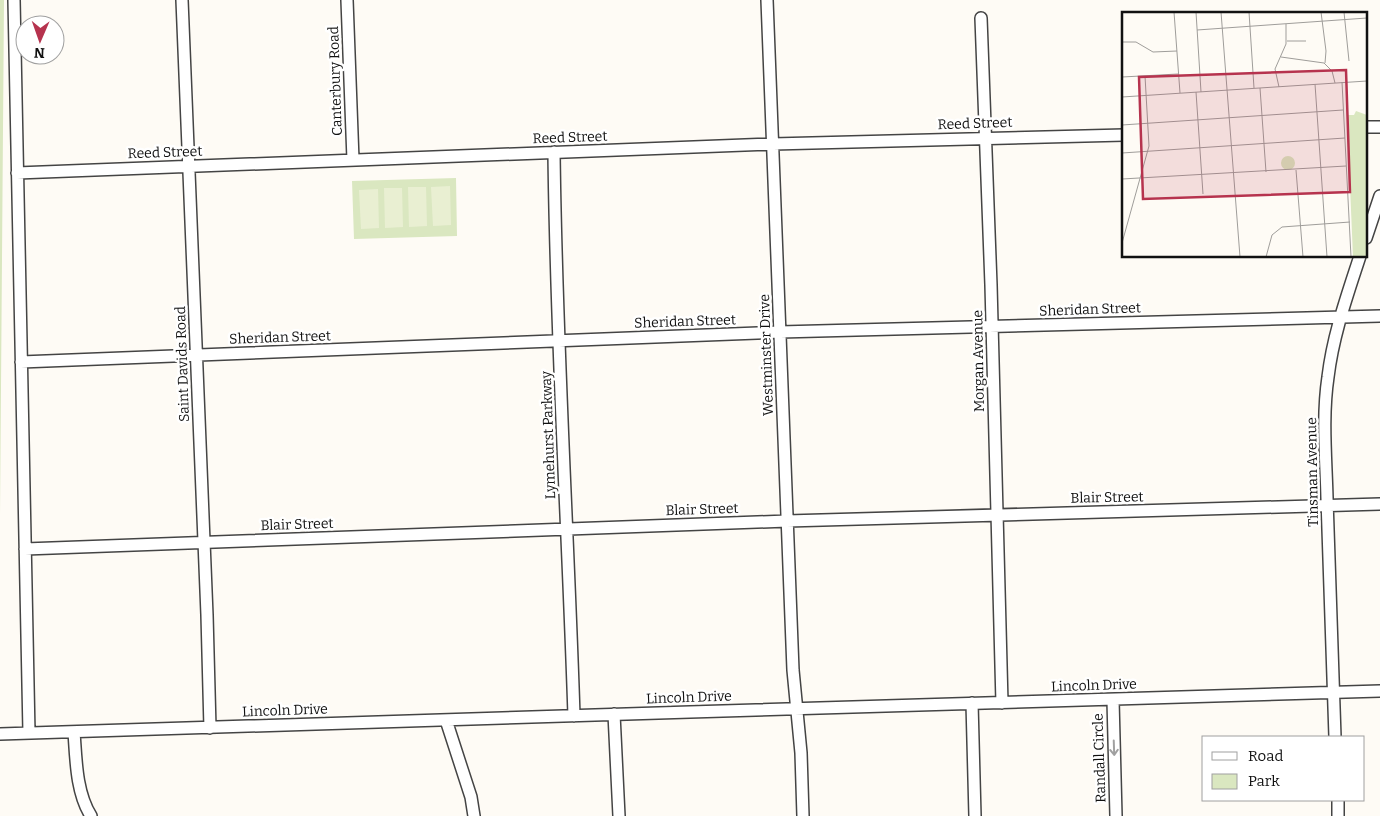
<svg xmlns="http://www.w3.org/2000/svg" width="1380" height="816" viewBox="0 0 1380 816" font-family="Bitter,serif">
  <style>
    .green { fill: #dae7c0 }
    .pitch { fill: #e9efd2 }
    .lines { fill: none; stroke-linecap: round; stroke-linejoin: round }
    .minor-casing { stroke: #444; stroke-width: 14 }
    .minor { stroke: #fff; stroke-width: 11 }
    .oneway { stroke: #a0a0a0 }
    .labels { text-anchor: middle; stroke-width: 5; stroke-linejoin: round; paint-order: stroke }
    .street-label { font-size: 14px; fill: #111; stroke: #fff }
    .inset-road { fill: none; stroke: #9f9d9a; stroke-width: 1 }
    .view { fill: #b6334e; fill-opacity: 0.15; stroke: #b6334e; stroke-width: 2.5 }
    .inset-edge { fill: none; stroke: #111; stroke-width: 2.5 }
  </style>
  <rect width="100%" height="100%" fill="#fefbf5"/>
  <path class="green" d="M0,0H4L0,517Z
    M456,178L457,236L354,239L352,181Z"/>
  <path class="pitch" d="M450,186L451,225L433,226L431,187Z
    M408,187H426L427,226L409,227Z
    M384,188H402L403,227L385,228Z
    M378,189L379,228L361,229L359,190Z"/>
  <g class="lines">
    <defs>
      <path id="minor" d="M14,0L29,733
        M182,0L207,615L210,728
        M347,0L353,160
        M767,0L793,670L801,753L803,816
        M981,18L991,285L1002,703
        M1366,127H1380
        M554,152C556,340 568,528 574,716
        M17,173L773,144L1124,135
        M1366,238L1380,196
        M21,362L780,332L1380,316
        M25,549L787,521L1380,504
        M1113,700L1116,816
        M972,703L975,816
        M614,714L619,816
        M446,720L471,797L474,816
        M74,732C76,759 76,792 91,816
        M0,734L690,712L1380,691
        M1335,737C1332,658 1329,578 1327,498C1326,458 1322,417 1328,377C1333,335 1347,296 1360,256
        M1338,800V816"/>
    </defs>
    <use href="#minor" class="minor-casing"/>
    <use href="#minor" class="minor"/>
  </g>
  <defs><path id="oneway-shaft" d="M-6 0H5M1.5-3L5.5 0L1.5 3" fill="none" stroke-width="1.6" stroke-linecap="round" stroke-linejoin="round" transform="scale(1.25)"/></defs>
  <use class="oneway" href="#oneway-shaft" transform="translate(1114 748) rotate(88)"/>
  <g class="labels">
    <g class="street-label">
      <text transform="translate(335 81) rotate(-92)" y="5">Canterbury Road</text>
      <text transform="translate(975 123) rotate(-2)" y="5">Reed Street</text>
      <text transform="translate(570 137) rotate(-2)" y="5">Reed Street</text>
      <text transform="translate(165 152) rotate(-2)" y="5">Reed Street</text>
      <text transform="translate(1090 309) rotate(-2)" y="5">Sheridan Street</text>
      <text transform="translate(685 321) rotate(-2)" y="5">Sheridan Street</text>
      <text transform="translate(280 337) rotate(-2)" y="5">Sheridan Street</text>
      <text transform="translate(766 355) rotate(-92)" y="5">Westminster Drive</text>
      <text transform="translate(978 361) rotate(-91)" y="5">Morgan Avenue</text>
      <text transform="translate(182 364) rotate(-92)" y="5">Saint Davids Road</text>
      <text transform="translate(548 435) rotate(-92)" y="5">Lymehurst Parkway</text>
      <text transform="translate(1312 472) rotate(-91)" y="5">Tinsman Avenue</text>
      <text transform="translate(1107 497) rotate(-1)" y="5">Blair Street</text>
      <text transform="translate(702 509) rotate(-2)" y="5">Blair Street</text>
      <text transform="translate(297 524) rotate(-2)" y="5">Blair Street</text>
      <text transform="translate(1094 685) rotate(-2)" y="5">Lincoln Drive</text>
      <text transform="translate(689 697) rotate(-2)" y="5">Lincoln Drive</text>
      <text transform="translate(285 710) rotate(-2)" y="5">Lincoln Drive</text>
      <text transform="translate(1099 758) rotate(-92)" y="5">Randall Circle</text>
    </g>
  </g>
  <g transform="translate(1122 12)">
    <rect width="245" height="245" fill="#fefbf5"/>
    <path d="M234,99L245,103V245H231L225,103H232ZM159 151a7 7 0 1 1 14 0a7 7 0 1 1-14 0Z" fill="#dae7c0"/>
    <path class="inset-road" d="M52,0L58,81M74,0L79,80M99,0L118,245M127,0L132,76M199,0L204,39L203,51M222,0L227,49M75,18L245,6M165,29H184M0,30H14L31,40L55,39M159,45L202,51L210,59L213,71M0,65L56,62M220,70L229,245M193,72L205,245M157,75L153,57L164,32V12M138,76L144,160M74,80L81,182M0,85L245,69M0,113L221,98M0,141L223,126M174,158L181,245M0,167L224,154M0,231L27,134L23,64M144,245L150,223L160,215L228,210"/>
    <path class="view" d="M224,58L228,180L21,187L17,65Z"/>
    <rect width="245" height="245" class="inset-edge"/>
  </g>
  <rect x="1202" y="736" width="162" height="65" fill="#ffffff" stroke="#a0a0a0"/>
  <rect x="1212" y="752" width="25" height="8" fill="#ffffff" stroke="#a0a0a0"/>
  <text x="1248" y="761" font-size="15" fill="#111111">Road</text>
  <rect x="1212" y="774" width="25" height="15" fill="#dae7c0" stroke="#a0a0a0"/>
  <text x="1248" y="786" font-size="15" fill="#111111">Park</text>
  <g transform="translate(40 40) rotate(182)"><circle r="24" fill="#ffffff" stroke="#a0a0a0"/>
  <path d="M0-4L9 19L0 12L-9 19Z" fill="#b6334e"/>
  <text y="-8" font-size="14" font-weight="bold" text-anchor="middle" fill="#111111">N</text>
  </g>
</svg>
